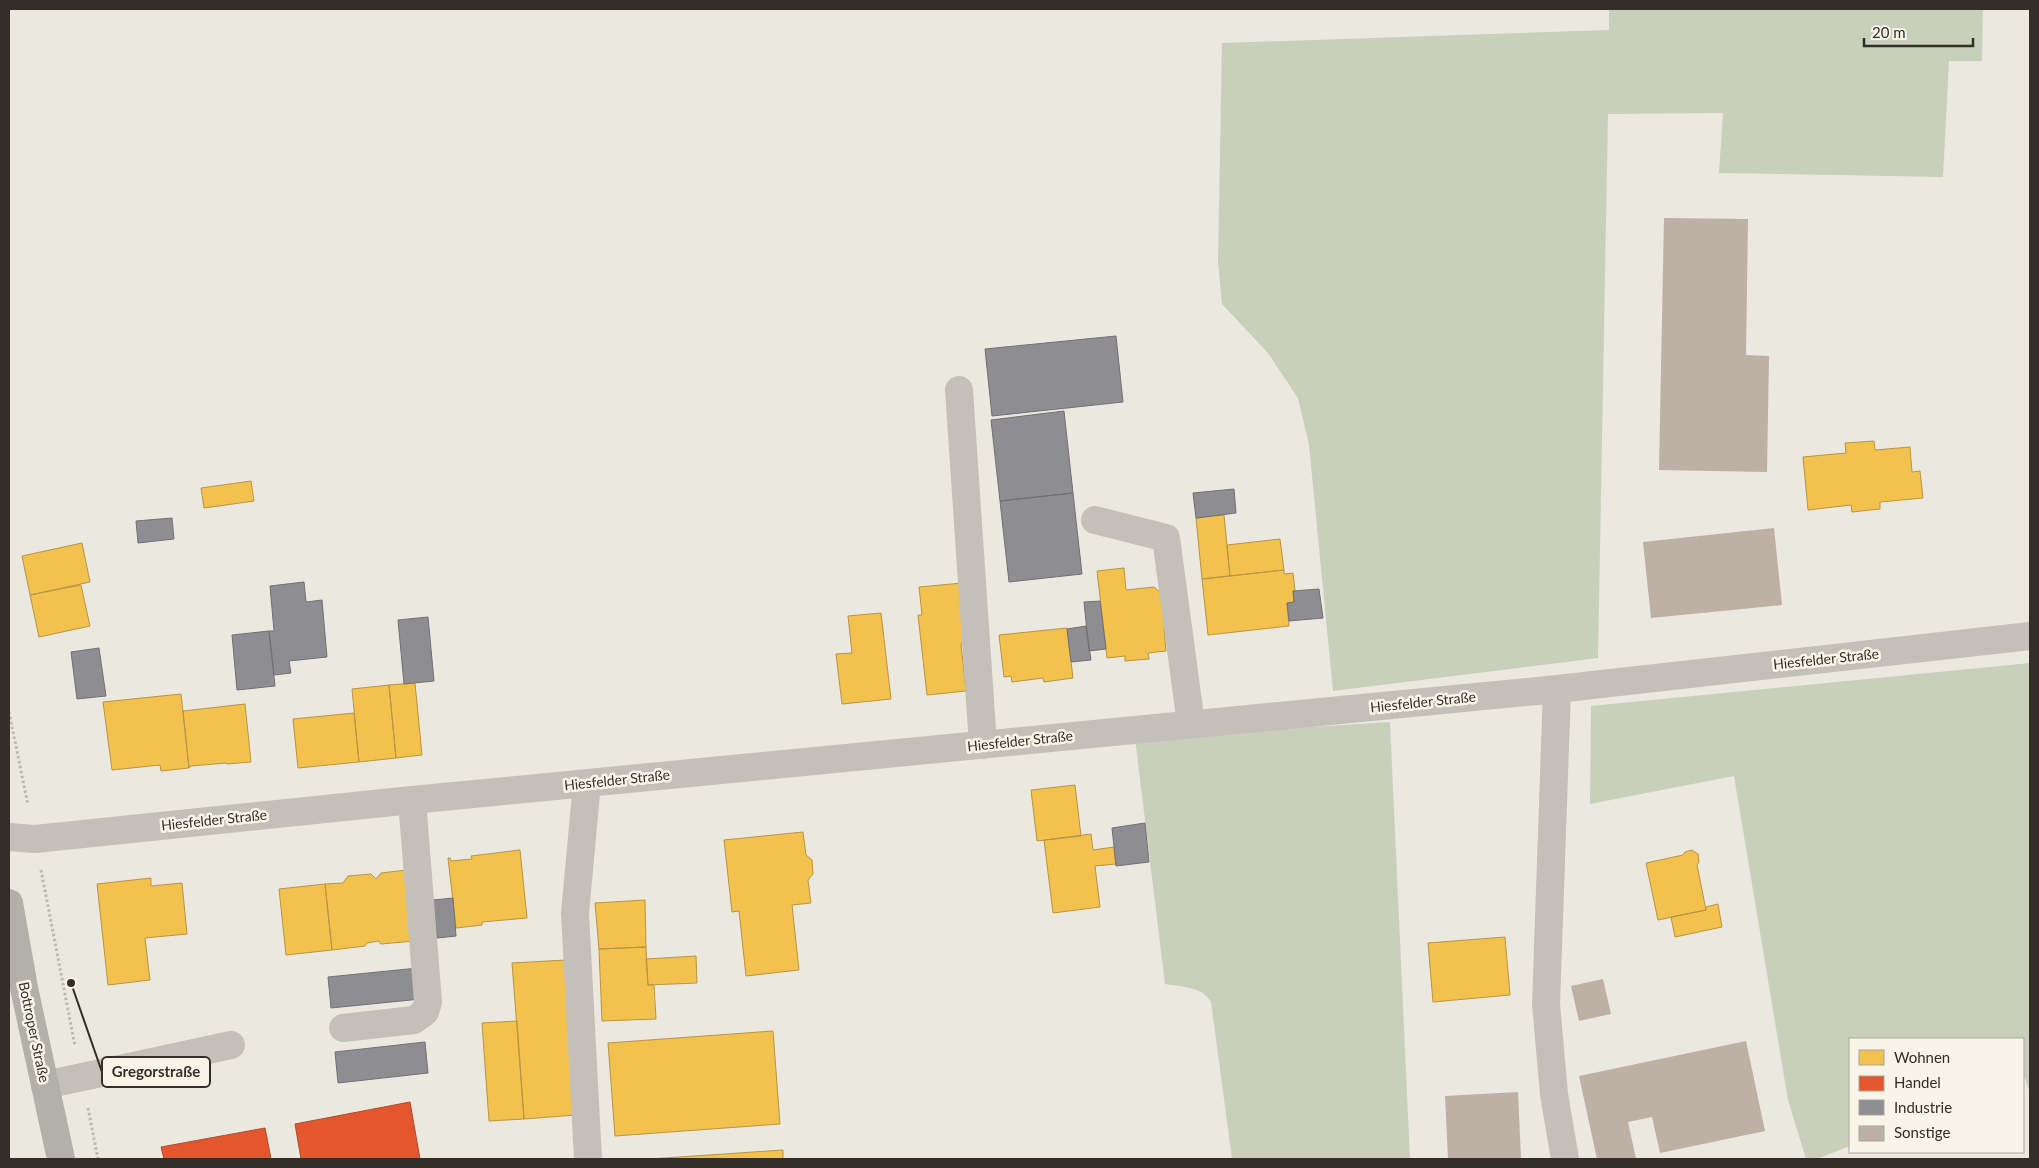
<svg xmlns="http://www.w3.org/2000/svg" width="2039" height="1168" viewBox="0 0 2039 1168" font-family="Lato,sans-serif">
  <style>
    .green { fill: #c8d0bb }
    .homes { fill: #f2c14e; stroke: #b99543 }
    .shops { fill: #e4572e; stroke: #af4b2c }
    .industry { fill: #8d8d92; stroke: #727072 }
    .building { fill: #bdb0a4 }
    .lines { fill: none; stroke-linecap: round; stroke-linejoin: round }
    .path { stroke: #bcb9b2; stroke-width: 3; stroke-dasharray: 2.5 2.5; stroke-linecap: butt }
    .minor { stroke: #c4c0b9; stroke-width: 28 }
    .major { stroke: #b3afa9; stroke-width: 28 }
    .labels { text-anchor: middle; stroke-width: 5; stroke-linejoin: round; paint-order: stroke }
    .street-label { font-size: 14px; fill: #342e28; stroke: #f8f4e8 }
    .leader { fill: none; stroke: #342e28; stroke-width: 2 }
    .callout-dot { fill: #342e28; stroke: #f8f4e8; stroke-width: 2 }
    .callout { fill: #f8f4e8; stroke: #342e28; stroke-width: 2 }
    .callout-label { font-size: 15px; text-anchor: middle; font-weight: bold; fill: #342e28 }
  </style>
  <rect width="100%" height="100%" fill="#ebe8e0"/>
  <path class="green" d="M1609,9H1983L1982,61H1949L1943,177L1719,173L1723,113L1608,114L1598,658L1333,691L1309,445L1298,398L1268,353L1222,304L1218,262L1222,43L1609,30Z
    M2030,663V1093L2025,1078L2023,1079V1039H1850V1146L1817,1159H1806L1788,1100L1734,776L1590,804L1591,706Z
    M1390,722L1410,1159H1232L1211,1002C1202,986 1181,987 1165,984L1135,738Z"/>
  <path class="homes" d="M1874,441L1875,450L1910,447L1912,472L1920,471L1923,498L1880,502V509L1852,512L1851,505L1808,510L1803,457L1846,453L1845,443Z
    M251,481L254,501L204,508L201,488Z
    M1224,515L1230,576L1202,579L1196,518Z
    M1280,539L1284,570L1230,576L1227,545Z
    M82,543L90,582L30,595L22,556Z
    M1124,568L1126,590L1154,587L1160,592L1162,608L1168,613L1169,622L1164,629L1166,651L1148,653L1149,659L1125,661V656L1107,658L1097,571Z
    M1284,570V574L1293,573L1295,591H1293L1294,602L1287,603L1289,626L1208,635L1202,579Z
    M962,583L968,644H961L966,691L927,695L918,615H922L919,587Z
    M81,585L90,626L39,637L30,595Z
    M881,613L891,699L842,704L836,654L852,653L848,616Z
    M1067,628L1073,678L1044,682L1043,678L1012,682L1011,676L1004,677L999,635Z
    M415,683L422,755L396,758L389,685Z
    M389,685L396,758L359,762L352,689Z
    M181,694L189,768L161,771L160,765L112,770L103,702Z
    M245,704L251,762L227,764L226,763L191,766L189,768L183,711Z
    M354,713L359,762L298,768L293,719Z
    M1075,785L1081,836L1037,841L1031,790Z
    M803,832L806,855L812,860L813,874L808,880L811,903L792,905L799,970L746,976L739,911L732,912L724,840Z
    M1091,834L1093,850L1114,847L1116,864L1095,866L1100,907L1053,913L1044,840Z
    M520,850L527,918L482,922V925L456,928L448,858H450L451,861L472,859L471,856Z
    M1692,850L1698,854L1699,862L1697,865L1706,910L1658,920L1646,863L1683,855L1685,852Z
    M407,870L414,941L381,944L378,941L367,943L365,946L332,950L325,884L343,883L348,876L371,874L376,879L381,873Z
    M151,878V886L182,883L187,934L145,938L150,980L108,985L97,884Z
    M325,884L332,950L286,955L279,889Z
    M645,900L646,947L599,949L595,903Z
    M1718,904L1722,927L1675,937L1671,917L1706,910V907Z
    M1505,937L1510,995L1433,1002L1428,943Z
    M646,947L648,985H654L656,1019L602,1021L599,949Z
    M696,956L697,983L648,985L646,959Z
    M566,960L576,1115L524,1119L512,963Z
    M517,1021L524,1119L489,1121L482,1023Z
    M773,1031L780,1124L615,1136L608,1043Z
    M783,1150V1159H649Z"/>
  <path class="shops" d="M410,1102L420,1159H301L295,1124Z
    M265,1128L271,1159H164L161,1147Z"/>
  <path class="industry" d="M1116,336L1123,402L992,416L985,349Z
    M1064,411L1073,493L1000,501L991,420Z
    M1234,489L1236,513L1196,518L1193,493Z
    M1073,493L1082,574L1009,582L1000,501Z
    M172,518L174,539L138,543L136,521Z
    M304,582L306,602L322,600L327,657L289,661L291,673L274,675L269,631H274L270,586Z
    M1319,589L1323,618L1289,621L1287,603L1294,602L1293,591Z
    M1100,601L1106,649L1089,651L1084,602Z
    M428,617L434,681L404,684L398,620Z
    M1086,626L1091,660L1071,662L1067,629Z
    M269,631L275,686L237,690L232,635Z
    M99,648L106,696L77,699L71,652Z
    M1145,823L1149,862L1116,866L1112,828Z
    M453,898L456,936L437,938L433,900Z
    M418,968L421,999L331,1008L328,977Z
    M425,1042L428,1073L338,1083L335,1052Z"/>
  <path class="building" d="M1664,218L1748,219L1746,355L1769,356L1767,472L1659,470Z
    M1774,528L1782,605L1651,618L1643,542Z
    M1603,979L1611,1014L1579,1021L1571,986Z
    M1746,1041L1765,1131L1660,1153L1652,1117L1628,1122L1636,1159H1597L1579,1076Z
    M1518,1092L1521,1159H1448L1445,1096Z"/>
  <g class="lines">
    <path class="path" d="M9,712L28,805
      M41,870L75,1046
      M88,1108L98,1159"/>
    <path class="minor" d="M959,390L983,745
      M1095,520L1166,538L1191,724
      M1557,689L1546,1004L1554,1094L1565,1159
      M587,783L575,913L588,1159
      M9,837L35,839L412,800L1557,689L2030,636
      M343,1028L414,1020L425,1012L428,1002L412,800
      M45,1085L231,1045"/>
    <path class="major" d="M9,903L24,988L61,1159"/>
  </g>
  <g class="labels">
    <g class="street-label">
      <text transform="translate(1826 659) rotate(-6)" y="5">Hiesfelder Straße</text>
      <text transform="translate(1423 702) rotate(-6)" y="5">Hiesfelder Straße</text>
      <text transform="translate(1020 741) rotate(-6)" y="5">Hiesfelder Straße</text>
      <text transform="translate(617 780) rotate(-6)" y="5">Hiesfelder Straße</text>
      <text transform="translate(214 820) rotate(-6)" y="5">Hiesfelder Straße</text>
      <text transform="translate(34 1032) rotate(78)" y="5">Bottroper Straße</text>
    </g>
  </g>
  <path class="leader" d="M71 983L102 1072"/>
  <circle class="callout-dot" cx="71" cy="983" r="5"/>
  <rect class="callout" x="102" y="1057" width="108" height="30" rx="5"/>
  <g class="callout-label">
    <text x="156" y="1077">Gregorstraße</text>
  </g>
  <rect width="2039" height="1168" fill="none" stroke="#342e28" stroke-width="20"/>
  <rect x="1849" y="1038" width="175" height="115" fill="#f8f4e8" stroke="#aaa59b"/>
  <rect x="1859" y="1050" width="25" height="15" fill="#f2c14e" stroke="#aaa59b"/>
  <text x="1894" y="1063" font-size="15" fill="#342e28">Wohnen</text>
  <rect x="1859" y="1076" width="25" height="15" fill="#e4572e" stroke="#aaa59b"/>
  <text x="1894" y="1088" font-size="15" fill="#342e28">Handel</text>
  <rect x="1859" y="1100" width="25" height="15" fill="#8d8d92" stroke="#aaa59b"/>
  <text x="1894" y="1113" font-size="15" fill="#342e28">Industrie</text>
  <rect x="1859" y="1126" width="25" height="15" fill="#bdb0a4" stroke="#aaa59b"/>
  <text x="1894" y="1138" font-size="15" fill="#342e28">Sonstige</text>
  <path d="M1864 38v8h109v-8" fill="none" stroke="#342e28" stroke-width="2.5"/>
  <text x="1872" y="38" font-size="15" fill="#342e28" stroke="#f8f4e8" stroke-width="4" paint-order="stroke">20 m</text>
</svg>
